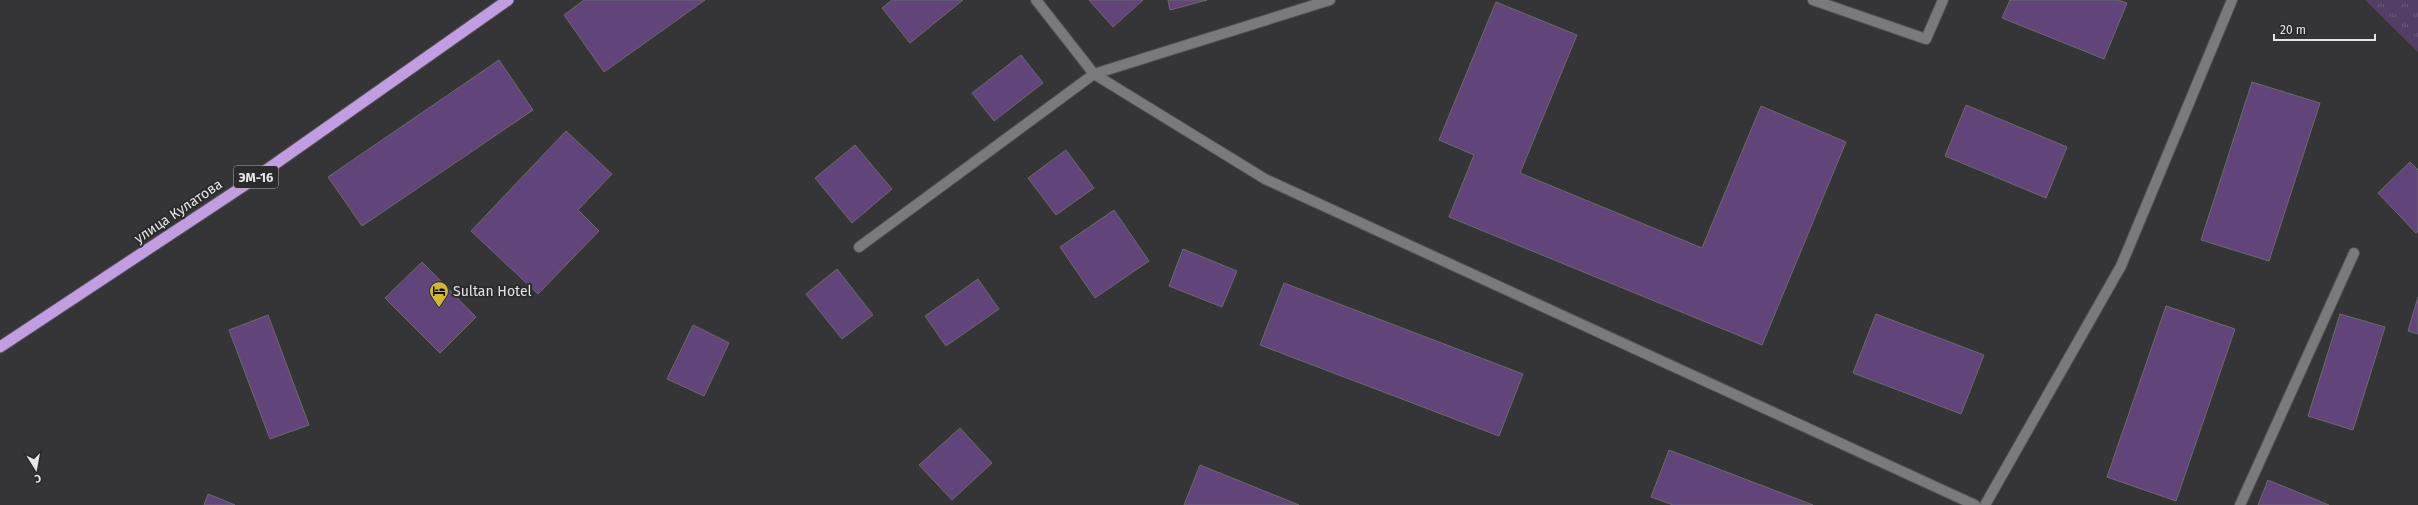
<svg xmlns="http://www.w3.org/2000/svg" width="2418" height="505" viewBox="0 0 2418 505" font-family="'Fira Sans',sans-serif">
  <style>
    .grass { fill: url(#grass-tufts) }
    .building { fill: #61447a; stroke: #6b6a6c }
    .lines { fill: none; stroke-linecap: round; stroke-linejoin: round }
    .service-casing { stroke: #515052; stroke-width: 12 }
    .minor-casing { stroke: #515052; stroke-width: 12 }
    .trunk-casing { stroke: #515052; stroke-width: 13 }
    .service { stroke: #7a797c; stroke-width: 10 }
    .minor { stroke: #7a797c; stroke-width: 10 }
    .trunk { stroke: #c19de2; stroke-width: 11 }
    .labels { text-anchor: middle; stroke-width: 4; stroke-linejoin: round; paint-order: stroke }
    .shield { fill: #2b2a2c; stroke: #adacae; stroke-width: 1 }
    .shield-label { font-size: 13px; font-weight: bold; fill: #e5e4e6 }
    .street-label { font-size: 14px; fill: #e5e4e6; stroke: #2b2a2c }
    .poi-label { font-size: 14px; fill: #e5e4e6; stroke: #2b2a2c; text-anchor: start }
  </style>
  <defs>
    <pattern id="grass-tufts" width="24" height="20" patternUnits="userSpaceOnUse"><rect width="24" height="20" fill="#533f65"/><path d="M3 7l-1-3M5 7V3M7 7l1-3M15 17l-1-3M17 17v-4M19 17l1-3" fill="none" stroke="#6c5b7b"/></pattern>
  </defs>
  <rect width="100%" height="100%" fill="#353436"/>
  <path class="grass" d="M2365,0H2418V52Z"/>
  <path class="building" d="M584,0H705L604,72L564,15Z
    M892,0H963L910,43L882,8Z
    M1089,0H1143L1113,27Z
    M1168,0H1207L1170,10Z
    M2010,0H2118L2127,3L2104,59L2002,18Z
    M1496,2L1577,35L1520,173L1702,248L1761,106L1846,142L1762,345L1449,217L1474,155L1439,140Z
    M1021,55L1043,83L994,121L972,93Z
    M499,60L533,110L362,226L328,177Z
    M2252,82L2320,103L2269,261L2201,240Z
    M1966,105L2067,147L2046,198L1945,156Z
    M566,131L612,174L578,210L599,231L538,294L471,231Z
    M855,145L892,189L852,223L815,178Z
    M1066,150L1094,188L1056,215L1028,178Z
    M2410,162L2418,170V231L2416,233L2378,193Z
    M1114,210L1149,261L1095,298L1060,247Z
    M1183,249L1237,271L1222,307L1169,286Z
    M422,262L476,317L440,353L385,298Z
    M837,269L873,315L842,339L806,294Z
    M978,279L999,309L946,346L925,316Z
    M1284,283L1523,374L1499,436L1260,345Z
    M2418,297V334L2408,331Z
    M2166,306L2235,329L2176,501L2107,477Z
    M1876,314L1984,355L1961,414L1853,373Z
    M2340,314L2385,327L2353,430L2308,416Z
    M268,315L309,425L270,439L229,330Z
    M693,325L729,343L704,396L667,379Z
    M960,428L992,463L952,500L919,465Z
    M1669,450L1813,505H1673L1651,497Z
    M1200,465L1299,505H1184Z
    M2268,480L2329,505H2258Z
    M208,494L235,505H204Z"/>
  <g class="lines">
    <defs>
      <path id="service" d="M1813,0L1926,39L1943,0
        M859,247L1094,74L1330,0
        M1985,505L2121,266L2232,0
        M2240,505L2354,253"/>
      <path id="minor" d="M1036,0L1094,74L1265,179L1975,505"/>
      <path id="trunk" d="M0,347L248,183L508,0"/>
    </defs>
    <use href="#service" class="service-casing"/>
    <use href="#minor" class="minor-casing"/>
    <use href="#trunk" class="trunk-casing"/>
    <use href="#service" class="service"/>
    <use href="#minor" class="minor"/>
    <use href="#trunk" class="trunk"/>
  </g>
  <defs>
    <symbol id="hotel-pin" viewBox="-11 -11 22 30"><path d="M0 17L-7.5 6A9.5 9.5 0 1 1 7.5 6Z" fill="#d0b736" stroke="#2b2a2c"/><path d="M-6-4.5h1.5V1H6V5H4.5V3h-9V5H-6ZM-4 0a1.8 1.8 0 1 1 3.6 0ZM.5 0V-2.5h3Q6-2.5 6 0Z" fill="#111"/></symbol>
  </defs>
  <g fill-rule="evenodd">
    <use href="#hotel-pin" x="428" y="280" width="22" height="30"/>
  </g>
  <g class="labels">
    <rect class="shield" x="234" y="166" width="44" height="22" rx="3"/>
    <g class="shield-label">
      <text x="256" y="182">ЭМ-16</text>
    </g>
    <g class="street-label">
      <text transform="translate(178 211) rotate(-34)" y="5">улица Кулатова</text>
    </g>
    <g class="poi-label">
      <text x="453" y="296">Sultan Hotel</text>
    </g>
  </g>
  <g transform="translate(36 469) rotate(169)" stroke="#2b2a2c" stroke-width="3" paint-order="stroke">
  <path d="M0-3L7 15L0 10L-7 15Z" fill="#e5e4e6"/>
  <text y="-6" font-size="11" font-weight="bold" text-anchor="middle" fill="#e5e4e6">С</text>
  </g>
  <path d="M2274 34v6h101v-6" fill="none" stroke="#e5e4e6" stroke-width="2"/>
  <text x="2280" y="34" font-size="12" fill="#e5e4e6" stroke="#2b2a2c" stroke-width="3" paint-order="stroke">20 m</text>
</svg>
